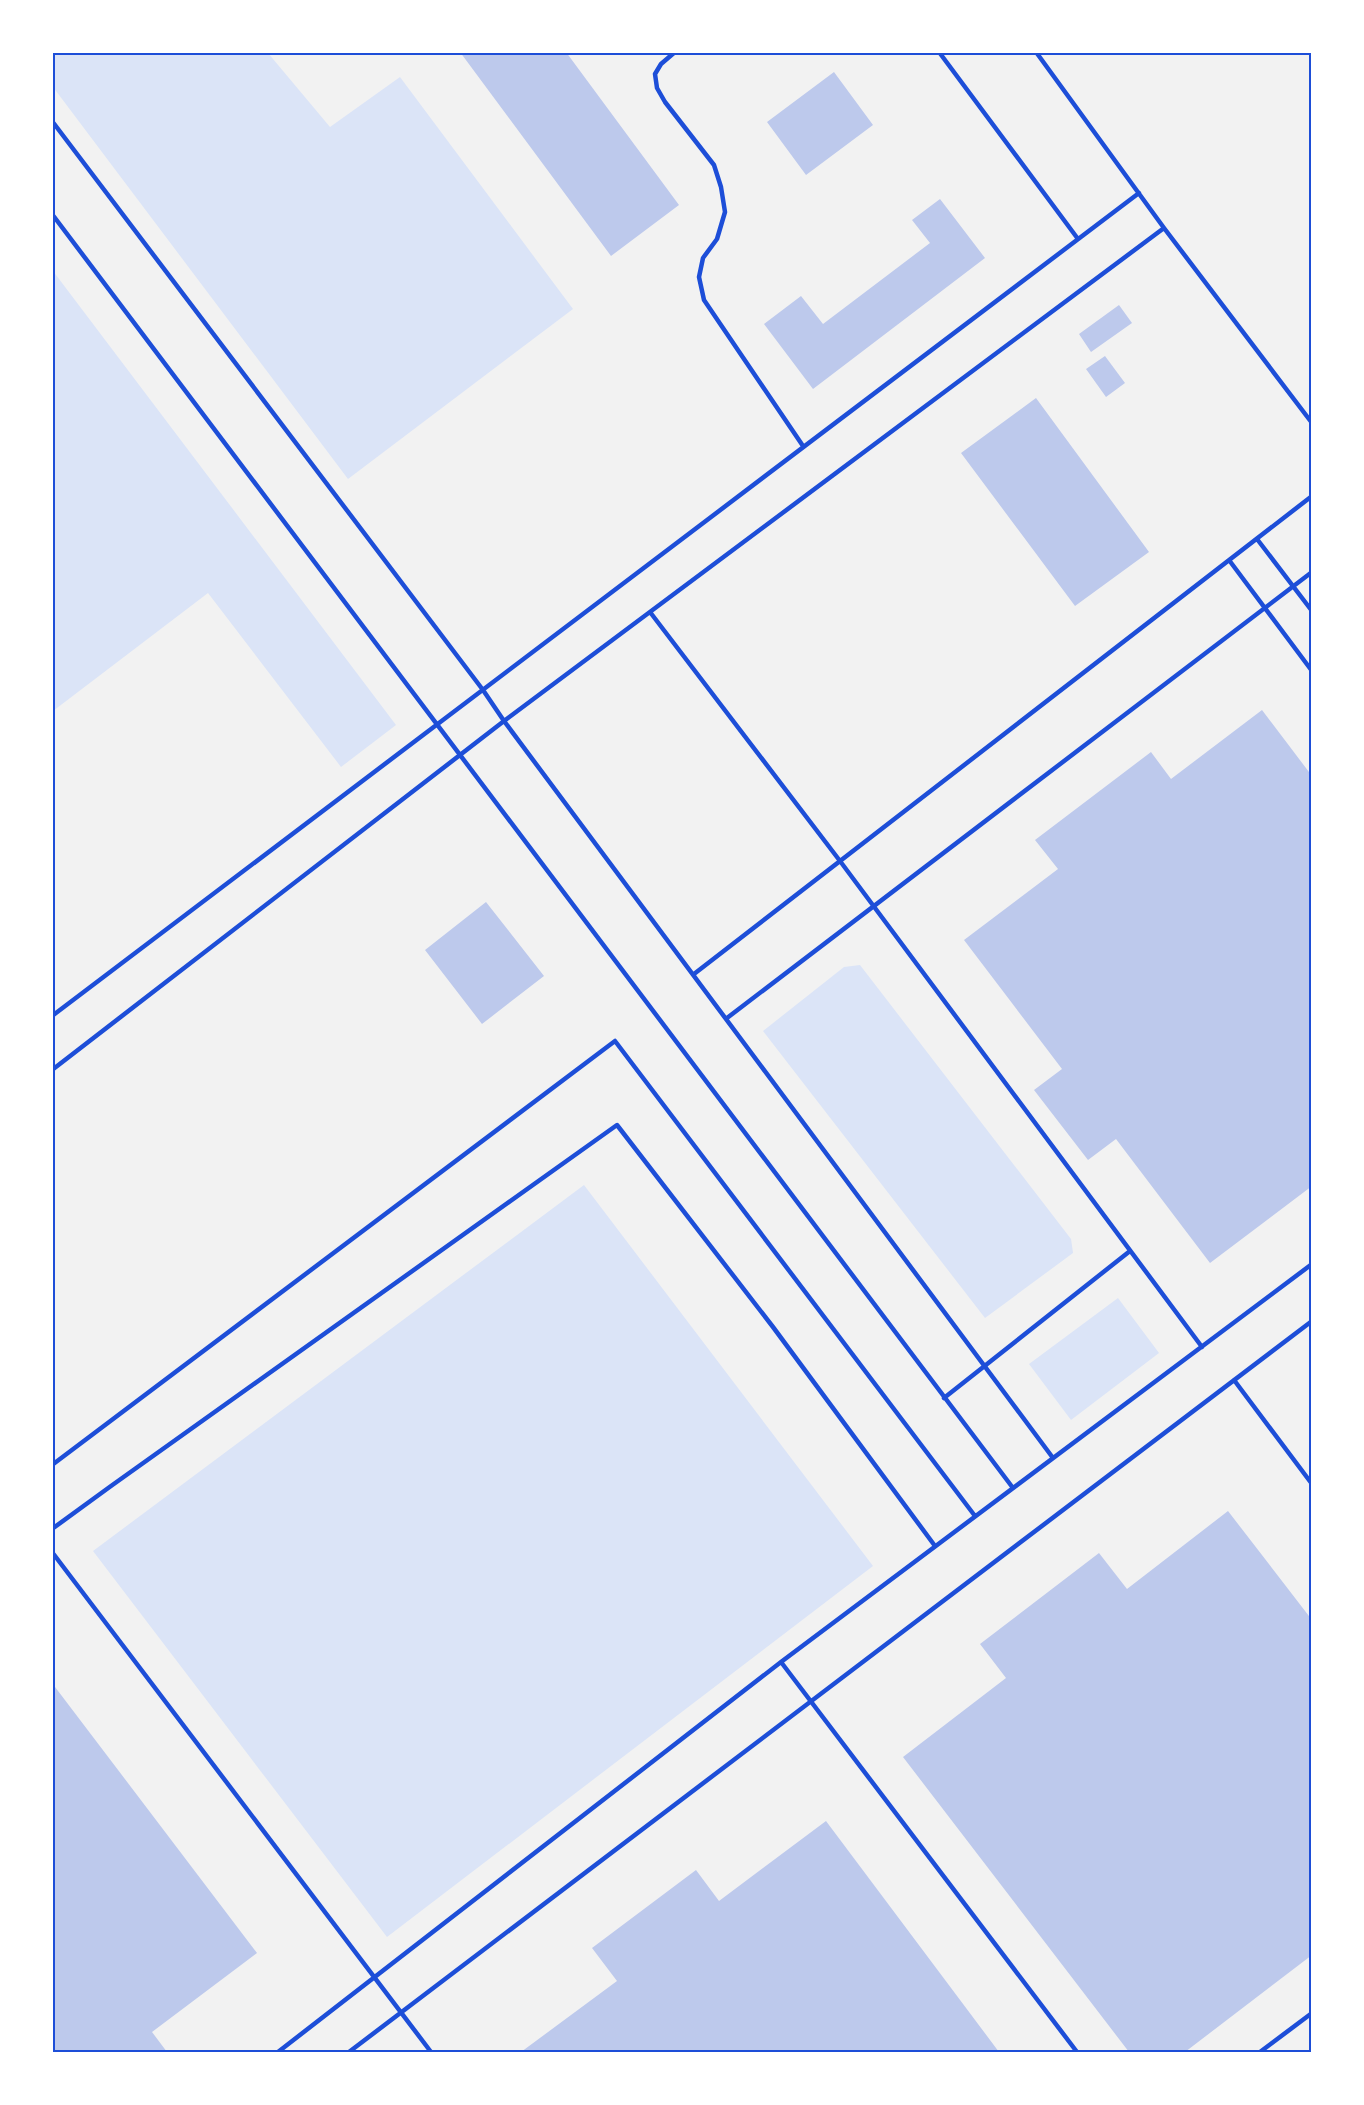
<svg xmlns="http://www.w3.org/2000/svg" width="1364" height="2105" viewBox="0 0 1364 2105" font-family="'Noto Serif',serif">
  <style>
    .green { fill: #dbe4f7 }
    .building { fill: #bdc9ec }
    .lines { fill: none; stroke-linecap: round; stroke-linejoin: round }
    .service { stroke: #1d4ed8; stroke-width: 4.5 }
    .neatline { fill: none; stroke: #1d4ed8; stroke-width: 2 }
  </style>
  <rect width="100%" height="100%" fill="#f2f2f2"/>
  <path class="green" d="M53,52L268,53L330,127L400,77L573,309L348,479L53,87Z
    M53,271L396,725L341,767L208,593L53,711Z
    M860,965L1071,1239L1073,1253L985,1318L763,1031L844,967Z
    M584,1185L873,1566L387,1937L93,1551Z
    M1118,1298L1159,1353L1071,1420L1029,1364Z"/>
  <path class="building" d="M460,52H566L679,205L611,256Z
    M834,72L873,125L806,175L767,122Z
    M940,199L985,258L813,389L764,324L801,296L823,324L930,243L912,220Z
    M1119,305L1132,323L1091,352L1079,334Z
    M1105,356L1125,383L1106,397L1086,369Z
    M1036,398L1149,552L1075,606L961,453Z
    M1262,710L1312,776V1186L1210,1263L1116,1139L1088,1160L1034,1090L1062,1069L964,940L1058,869L1035,840L1151,752L1171,779Z
    M486,902L544,976L482,1024L425,950Z
    M1228,1511L1312,1620V1955L1185,2052H1129L903,1757L1006,1678L980,1644L1099,1553L1127,1589Z
    M52,1683L257,1953L152,2032L167,2052H52Z
    M826,1821L999,2052H521L617,1981L592,1948L696,1870L719,1901Z"/>
  <g class="lines">
    <path class="service" d="M675,52L661,64L655,74L657,88L665,102L714,165L721,187L725,212L717,239L703,258L699,277L704,300L803,446
      M939,52L1078,239
      M1036,52L1164,228L1312,423
      M52,121L483,690L504,721L1053,1458
      M52,214L1013,1488
      M1257,539L1312,611
      M1229,560L1312,671
      M650,612L840,861L1202,1347
      M694,974L1312,496
      M52,1016L1139,193
      M727,1018L1312,572
      M52,1070L504,721L1164,228
      M1234,1380L1312,1484
      M944,1398L1130,1251
      M52,1465L615,1041L975,1516
      M52,1529L111,1486L617,1125L773,1327L935,1546
      M52,1552L431,2052
      M781,1662L1077,2052
      M278,2052L781,1662L1312,1264
      M349,2052L1312,1321
      M1260,2052L1312,2013"/>
  </g>
  <rect width="1364" height="2105" fill="none" stroke="#ffffff" stroke-width="108"/>
  <rect x="54" y="54" width="1256" height="1997" class="neatline"/>
</svg>
